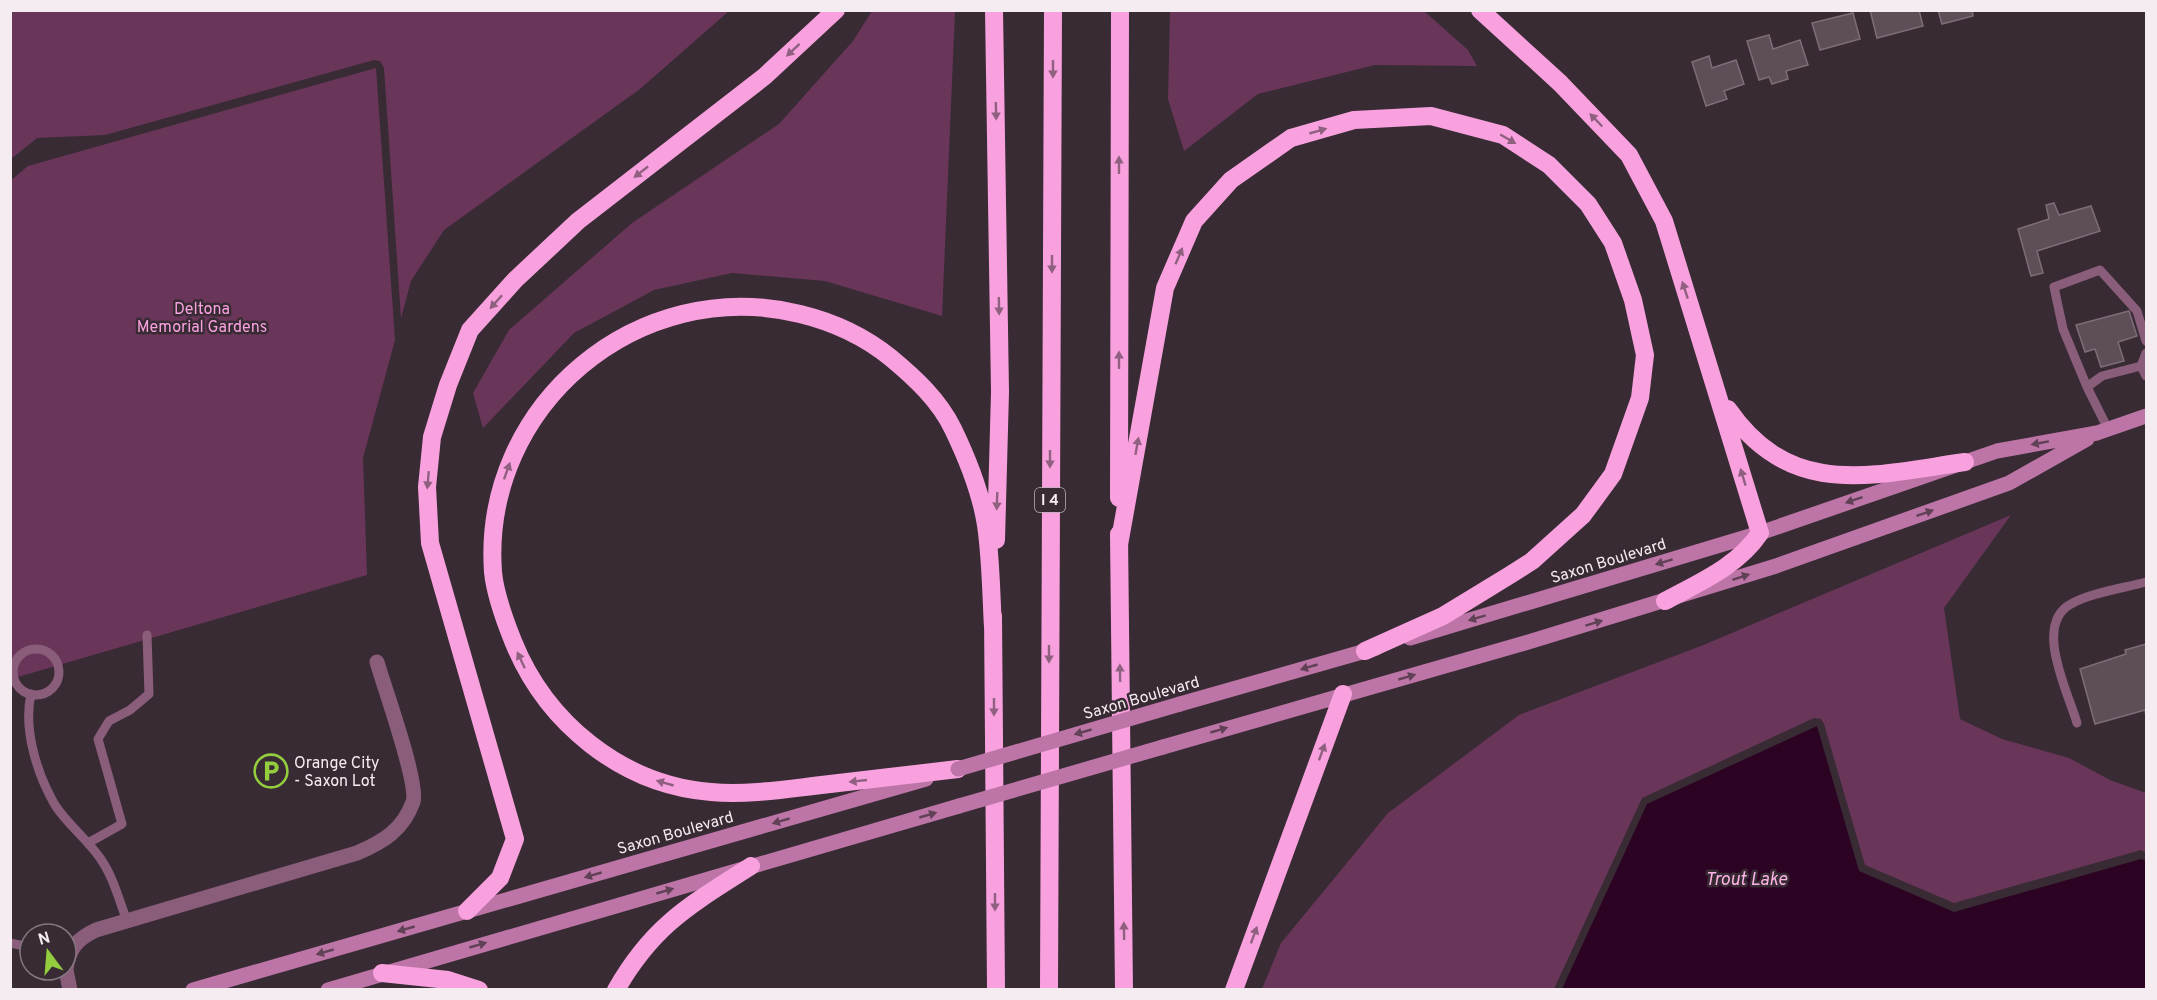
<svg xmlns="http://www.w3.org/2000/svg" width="2157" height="1000" viewBox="0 0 2157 1000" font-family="Overpass,sans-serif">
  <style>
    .green { fill: #69365a }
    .water { fill: #2c0323 }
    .building { fill: #5d4e58; stroke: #7d6d77; stroke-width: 1.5 }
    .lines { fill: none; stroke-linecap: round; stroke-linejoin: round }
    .service { stroke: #8a5d7b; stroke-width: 9 }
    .minor { stroke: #8a5d7b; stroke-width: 15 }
    .secondary { stroke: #bc75a6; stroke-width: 15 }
    .motorway { stroke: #f9a1de; stroke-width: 18 }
    .secondary-bridge { stroke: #bc75a6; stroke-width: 15 }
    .oneway { fill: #8f6080 }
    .oneway2 { fill: #604156 }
    .labels { text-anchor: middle; stroke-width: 5; stroke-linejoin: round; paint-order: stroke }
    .shield { fill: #382b34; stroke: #bcb2b9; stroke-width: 1.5 }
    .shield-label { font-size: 15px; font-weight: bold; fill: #f5ecf2 }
    .park-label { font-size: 16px; fill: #faa1df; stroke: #382b34 }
    .street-label { font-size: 16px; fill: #f5ecf2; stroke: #382b34 }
    .poi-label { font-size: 16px; fill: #f5ecf2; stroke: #382b34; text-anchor: start }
    .water-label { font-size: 18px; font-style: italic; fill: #fcb4e5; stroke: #382b34 }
  </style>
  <rect width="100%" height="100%" fill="#382b34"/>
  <path class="green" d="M11,10H729V11L640,89L444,230L411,281L401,318L384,68L380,61L374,60L105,135L37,138L11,159Z
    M872,11H955L942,316L825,281L732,273L654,290L574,333L483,428L473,393L509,330L632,223L779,124L853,41Z
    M1170,11H1424L1468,50L1477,66L1375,65L1258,94L1184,151L1168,99Z
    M376,68L395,340L363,458L367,575L11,679L10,181L28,166Z
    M2011,515L1944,608L1960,719L2002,739L2069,758L2110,780L2146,793V853L2141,850L1954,903L1865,865L1824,724L1821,719L1814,718L1642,798L1554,989H1262L1281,943L1388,813L1519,715L1701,646Z"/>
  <path class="water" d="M1817,726L1859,871L1954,912L2141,859L2146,861V989H1562L1647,804Z"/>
  <path class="building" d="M1870,10H1919L1923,26L1877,38Z
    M1938,10H1972L1973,16L1942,24Z
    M1853,13L1860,39L1820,50L1812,23Z
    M1769,35L1773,49L1800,40L1808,65L1786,71L1788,79L1772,84L1769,77L1759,80L1747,41Z
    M1709,56L1712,68L1736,60L1744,84L1724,91L1727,99L1706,106L1692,62Z
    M2054,203L2059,215L2091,206L2100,231L2037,251L2043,273L2031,276L2018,229L2049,219L2046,205Z
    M2129,311L2137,336L2118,342L2124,361L2101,367L2095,349L2085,352L2076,325Z
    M2146,644V716L2145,710L2095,724L2080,669L2126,654L2125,650Z"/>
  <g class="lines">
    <path class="service" d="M2141,366L2146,353
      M2087,387L2063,329L2054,287L2100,270L2137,311L2146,341
      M2108,429L2087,387L2102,376L2141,366L2146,376
      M13 672a23 23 0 1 1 46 0a23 23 0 1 1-46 0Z
      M31,694C23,729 37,774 55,805C67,824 87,839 100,858C113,876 119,900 127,921
      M2077,723C2068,692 2033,624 2071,604C2090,593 2124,588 2146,582
      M88,843L122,824L98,739L109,721L130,710L149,694L147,635
      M10,943L30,947"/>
    <path class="minor" d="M66,969C69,948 77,939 96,930L357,853C383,842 403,830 413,802C419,783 384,687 377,662
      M66,970L70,990"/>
    <path class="secondary" d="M1410,638L1760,533L1997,451L2097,433L2146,416
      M1180,704L1376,648
      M1163,747L1525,643L1776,566L2009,483L2087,439
      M193,990L926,779
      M328,990L959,806"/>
    <path class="motorway" d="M994,10L1000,392L996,540
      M1480,10L1560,83L1629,155L1664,221L1760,533C1738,566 1700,582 1665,601
      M1728,409C1791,500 1872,475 1965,462
      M1119,498L1120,10
      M1119,534L1124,990
      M1119,545L1165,288L1194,221L1231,180L1291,138L1354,120L1431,116L1503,135L1549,165L1588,204L1613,243L1633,300L1645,355L1640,398L1613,474L1583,515L1532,561L1510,575L1443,616L1365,651
      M993,615L996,990
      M958,769C910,775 861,780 813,786C780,790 745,795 711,792C622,785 546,723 513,641C505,621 495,594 493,572C481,405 639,274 800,314C833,322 864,336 891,358C915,378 939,400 953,429C967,458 981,493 986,525C991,559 991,593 993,627
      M467,911L500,878L515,839L430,543L427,487L432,437L448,385L470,330L515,280L578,221L765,76L836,10
      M382,973L448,980L479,990
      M616,990C653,925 690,905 751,866
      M1049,990L1053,10
      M1234,990L1343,694"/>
    <path class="secondary-bridge" d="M958,769L1180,704
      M959,806L1163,747"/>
  </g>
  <defs><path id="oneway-solid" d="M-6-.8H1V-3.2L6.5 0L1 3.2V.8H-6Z" transform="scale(1.5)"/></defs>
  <g class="oneway">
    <use href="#oneway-solid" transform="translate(793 50) rotate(137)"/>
    <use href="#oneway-solid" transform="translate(1053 69) rotate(90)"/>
    <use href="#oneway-solid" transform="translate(996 111) rotate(89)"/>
    <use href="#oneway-solid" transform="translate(1596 120) rotate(-134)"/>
    <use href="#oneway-solid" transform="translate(1318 131) rotate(-16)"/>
    <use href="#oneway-solid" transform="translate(1508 139) rotate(30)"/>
    <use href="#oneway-solid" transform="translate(1119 165) rotate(-90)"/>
    <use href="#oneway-solid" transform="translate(641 172) rotate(142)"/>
    <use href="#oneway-solid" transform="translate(1179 256) rotate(-67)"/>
    <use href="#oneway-solid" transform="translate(1052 264) rotate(90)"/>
    <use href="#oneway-solid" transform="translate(1685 290) rotate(-108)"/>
    <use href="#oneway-solid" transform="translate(496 302) rotate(132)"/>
    <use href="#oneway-solid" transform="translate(999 306) rotate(89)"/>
    <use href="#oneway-solid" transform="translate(1119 360) rotate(-90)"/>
    <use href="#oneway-solid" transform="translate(1137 446) rotate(-80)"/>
    <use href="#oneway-solid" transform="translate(1050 459) rotate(90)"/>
    <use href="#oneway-solid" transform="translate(507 471) rotate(-70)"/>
    <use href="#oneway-solid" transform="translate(1743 477) rotate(-107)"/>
    <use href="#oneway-solid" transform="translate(428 480) rotate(95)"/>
    <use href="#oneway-solid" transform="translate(997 501) rotate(92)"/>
    <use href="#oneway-solid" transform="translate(1049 654) rotate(90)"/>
    <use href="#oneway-solid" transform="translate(521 660) rotate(-115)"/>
    <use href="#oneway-solid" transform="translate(1120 673) rotate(-91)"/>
    <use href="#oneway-solid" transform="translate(994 707) rotate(90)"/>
    <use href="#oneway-solid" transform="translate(1322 752) rotate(-70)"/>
    <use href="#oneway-solid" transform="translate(858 781) rotate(174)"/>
    <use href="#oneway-solid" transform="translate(665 783) rotate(-164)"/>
    <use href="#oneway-solid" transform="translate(995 902) rotate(90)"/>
    <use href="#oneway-solid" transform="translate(1124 931) rotate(-91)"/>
    <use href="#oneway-solid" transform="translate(1254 935) rotate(-70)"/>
  </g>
  <g class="oneway2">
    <use href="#oneway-solid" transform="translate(2040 443) rotate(170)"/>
    <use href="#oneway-solid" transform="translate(1854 500) rotate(161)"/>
    <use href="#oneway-solid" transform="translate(1925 513) rotate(-19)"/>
    <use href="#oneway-solid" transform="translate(1664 562) rotate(163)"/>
    <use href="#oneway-solid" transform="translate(1741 577) rotate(-18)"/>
    <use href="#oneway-solid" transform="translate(1477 618) rotate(163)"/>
    <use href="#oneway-solid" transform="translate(1594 623) rotate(-17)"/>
    <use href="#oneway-solid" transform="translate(1309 667) rotate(164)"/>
    <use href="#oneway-solid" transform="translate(1407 677) rotate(-16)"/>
    <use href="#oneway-solid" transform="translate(1219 730) rotate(-16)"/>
    <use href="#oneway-solid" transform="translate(1083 732) rotate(164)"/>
    <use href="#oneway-solid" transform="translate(928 815) rotate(-16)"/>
    <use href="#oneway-solid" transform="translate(781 821) rotate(164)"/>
    <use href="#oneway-solid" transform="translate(593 875) rotate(164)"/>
    <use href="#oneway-solid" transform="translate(665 891) rotate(-16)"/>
    <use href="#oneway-solid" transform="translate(406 929) rotate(164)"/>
    <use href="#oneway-solid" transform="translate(478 945) rotate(-16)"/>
    <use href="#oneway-solid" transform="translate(325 952) rotate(164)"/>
  </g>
  <defs>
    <symbol id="parking-ring" viewBox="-11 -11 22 22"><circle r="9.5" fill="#382b34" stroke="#93cd3e" stroke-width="1.5"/><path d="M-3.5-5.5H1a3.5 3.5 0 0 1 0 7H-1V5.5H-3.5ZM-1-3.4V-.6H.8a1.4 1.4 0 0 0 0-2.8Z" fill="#93cd3e"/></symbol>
  </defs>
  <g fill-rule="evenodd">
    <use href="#parking-ring" x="252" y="752" width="38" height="38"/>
  </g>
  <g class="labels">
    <rect class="shield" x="1035" y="488" width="30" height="24" rx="4.5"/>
    <g class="shield-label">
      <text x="1050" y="505">I 4</text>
    </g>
    <g class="park-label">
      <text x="202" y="314">Deltona<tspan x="202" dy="18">Memorial Gardens</tspan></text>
    </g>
    <g class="street-label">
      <text transform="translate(1608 560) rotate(-17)" y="6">Saxon Boulevard</text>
      <text transform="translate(1141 697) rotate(-16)" y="6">Saxon Boulevard</text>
      <text transform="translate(675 832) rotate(-16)" y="6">Saxon Boulevard</text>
    </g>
    <g class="poi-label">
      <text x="294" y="768">Orange City<tspan x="294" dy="18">- Saxon Lot</tspan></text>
    </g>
    <g class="water-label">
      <text x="1746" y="885">Trout Lake</text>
    </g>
  </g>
  <rect width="2157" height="1000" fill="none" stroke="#f5ecf2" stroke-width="24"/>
  <g transform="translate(48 952) rotate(344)"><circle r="28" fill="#382b34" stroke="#847880" stroke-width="1.5"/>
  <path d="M0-4.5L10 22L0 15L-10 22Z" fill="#93cd3e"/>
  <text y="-9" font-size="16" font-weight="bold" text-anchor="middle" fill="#f5ecf2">N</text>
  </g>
</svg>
